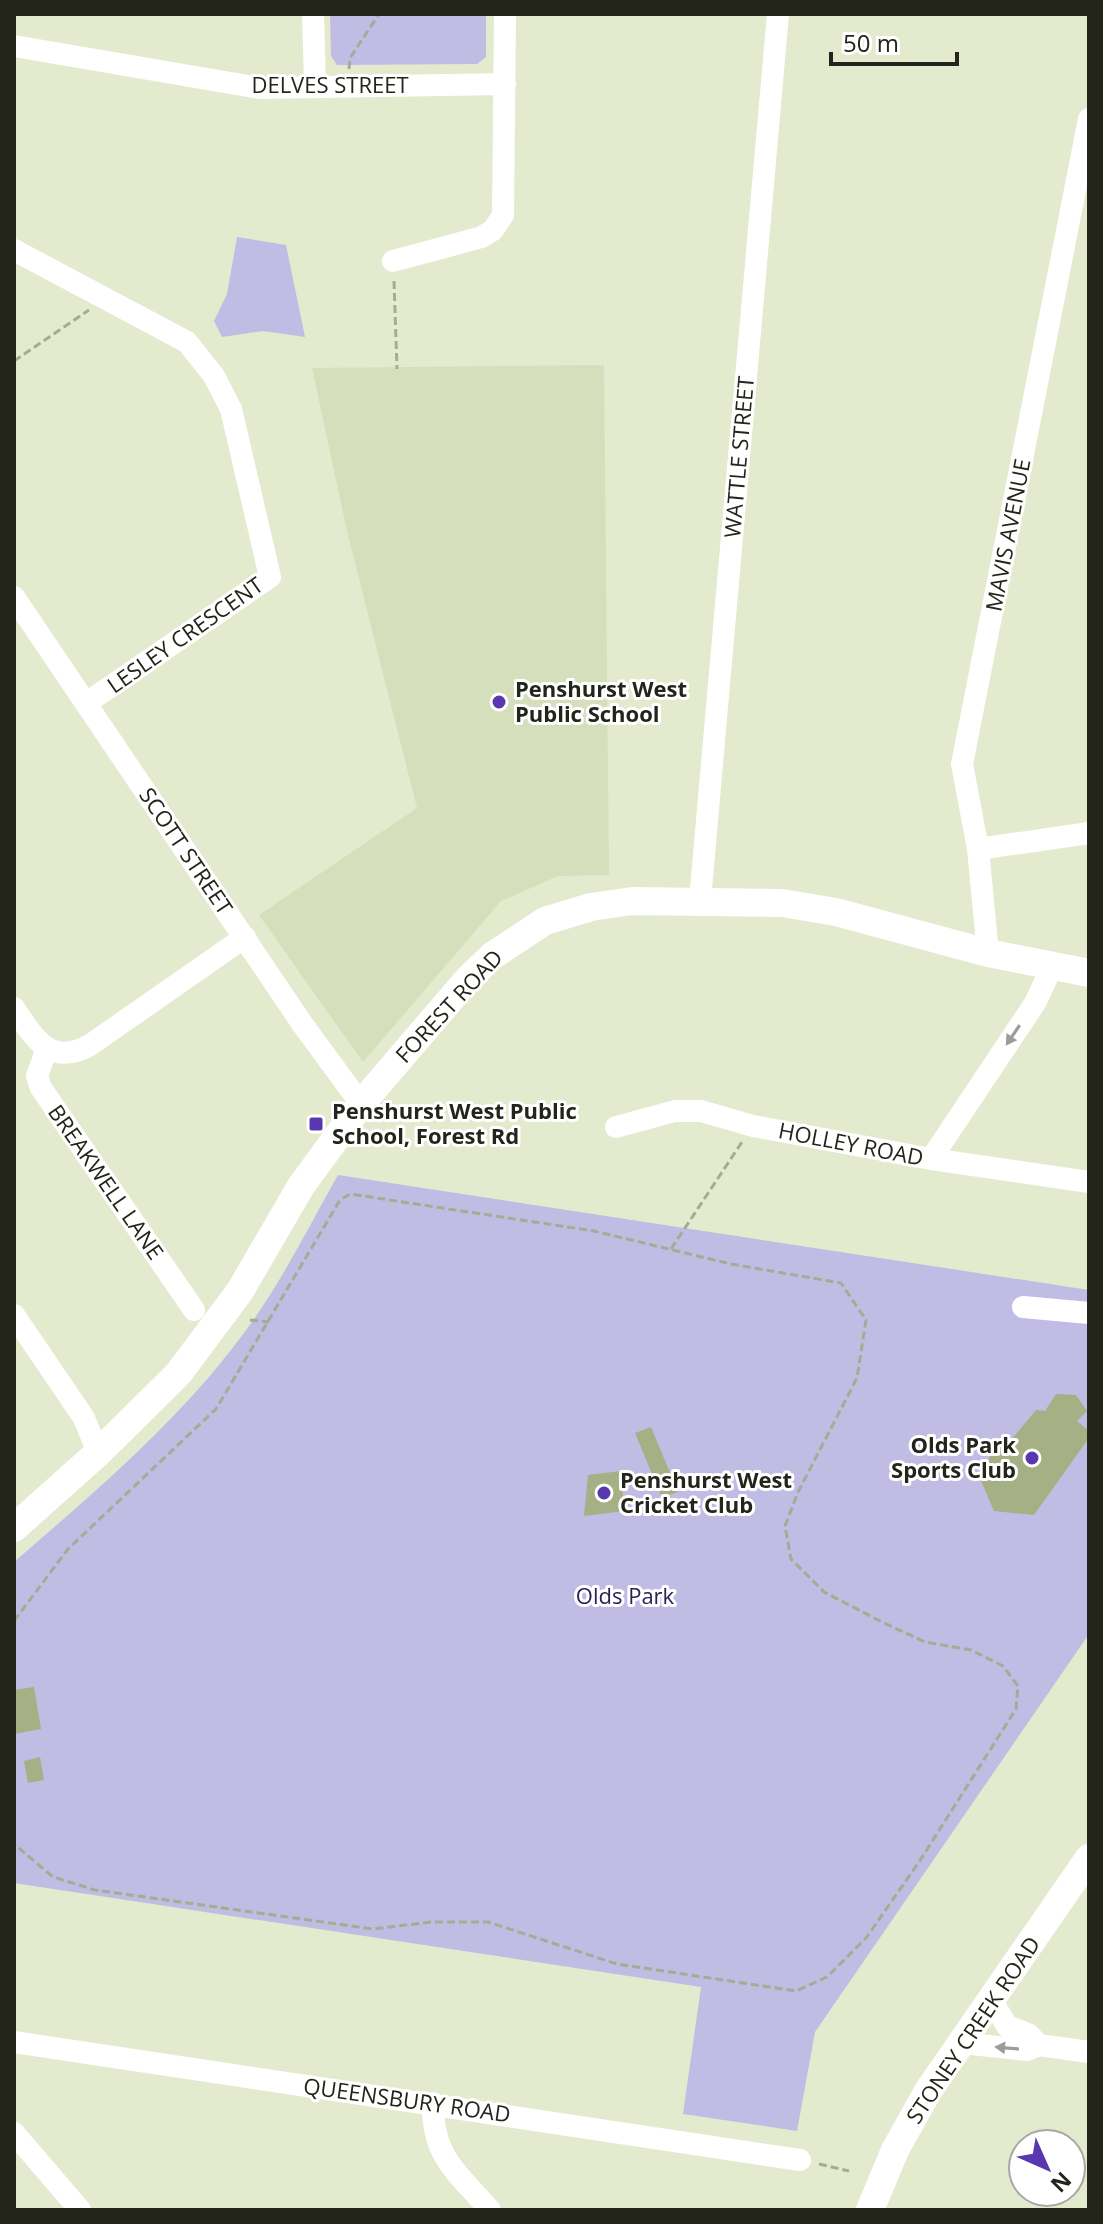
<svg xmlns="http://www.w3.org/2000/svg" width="1103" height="2224" viewBox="0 0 1103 2224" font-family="'Open Sans',sans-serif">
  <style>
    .built { fill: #d6dfbb }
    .green { fill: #c1bce4 }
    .building { fill: #a6b085 }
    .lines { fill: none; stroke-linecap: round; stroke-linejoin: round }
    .path { stroke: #a6ab94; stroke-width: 3; stroke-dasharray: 8 4; stroke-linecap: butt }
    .minor { stroke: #fff; stroke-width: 22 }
    .major { stroke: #fff; stroke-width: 28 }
    .oneway { fill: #9c9d98 }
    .poi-dot { fill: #5937af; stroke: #fff; stroke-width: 3 }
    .labels { text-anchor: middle; stroke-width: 6; stroke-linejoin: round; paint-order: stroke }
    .street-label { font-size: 22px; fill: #23251b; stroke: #fff }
    .poi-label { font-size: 22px; font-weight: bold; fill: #23251b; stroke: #fff; text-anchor: start }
    .park-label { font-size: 22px; fill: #2d2155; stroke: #fff }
  </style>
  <rect width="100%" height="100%" fill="#e3eacd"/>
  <path class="built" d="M604,365L609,875L558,876L501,901L363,1062L259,915L417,808L347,531L312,368Z"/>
  <path class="green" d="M330,14H486V57L477,64L337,65L331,56Z
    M237,237L286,245L305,337L263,331L222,337L214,321L227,294Z
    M338,1175L1089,1290V1634L815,2032L797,2131L683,2114L701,1987L14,1883V1562C96,1491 179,1421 244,1333C280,1285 308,1228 338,1175Z"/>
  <path class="building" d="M1056,1394L1076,1395L1087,1411L1077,1421L1089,1431V1438L1034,1515L994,1511L978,1474L1000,1442L1011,1440L1036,1410L1045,1411Z
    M651,1427L678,1492L662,1498L635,1433Z
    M621,1471L624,1511L584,1516L588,1475Z
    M34,1687L41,1729L14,1734V1690Z
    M40,1757L44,1780L28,1783L24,1761Z"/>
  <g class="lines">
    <path class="path" d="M349,69L350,58L379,14
      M394,281L397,369
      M14,361L89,310
      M671,1249L742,1142
      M250,1320L269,1322
      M14,1621L68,1549L216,1409L340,1200L350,1194L594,1231L731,1264L841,1283L866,1320L857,1378L798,1492L785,1526L791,1559L824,1592L880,1621L925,1642L971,1650L1003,1666L1018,1686L1016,1709L919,1862L866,1938L827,1977L796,1991L617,1964L488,1922H431L373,1929L95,1890L53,1877L14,1844
      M819,2164L849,2171"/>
    <path class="minor" d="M313,14L315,86
      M14,46L260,88L505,84
      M14,250L187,342L214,376L231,409L270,577L88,702
      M393,261L482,237L493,230L503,215L505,14
      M14,597L303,1025L361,1104
      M978,849L1089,833
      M700,900L778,14
      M988,953L978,849L962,764L1089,119
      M14,1008C35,1039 50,1067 90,1045L245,937
      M47,1048L37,1076L41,1088L194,1310
      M616,1127L675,1111H701L753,1126L931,1159L1089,1182
      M931,1159L1035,1003L1052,967
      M1023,1307L1089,1313
      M14,1315L84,1418L98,1453
      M14,2042L800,2160
      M961,2043L1027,2050L1039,2045L1028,2034L1007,2026L991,1999
      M1039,2045L1089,2052
      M433,2103C432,2157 457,2172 490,2210
      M14,2133L80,2210"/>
    <path class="major" d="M14,1528L98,1453L178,1374L240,1291L301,1186L361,1104L468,979L492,956L545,921L591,907L632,901L782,903L836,912L988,953L1089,973
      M870,2210L895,2150L928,2091L1089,1858"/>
  </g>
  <defs><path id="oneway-solid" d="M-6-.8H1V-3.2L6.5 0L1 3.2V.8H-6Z" transform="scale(2)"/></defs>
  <g class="oneway">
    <use href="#oneway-solid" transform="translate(1013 1035) rotate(124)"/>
    <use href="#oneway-solid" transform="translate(1007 2048) rotate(-175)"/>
  </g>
  <g class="poi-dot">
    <circle cx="499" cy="702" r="8"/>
    <rect x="308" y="1116" width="16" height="16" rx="4"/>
    <circle cx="1032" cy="1458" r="8"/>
    <circle cx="604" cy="1493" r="8"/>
  </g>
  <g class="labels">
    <g class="street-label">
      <text x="330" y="93">DELVES STREET</text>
      <text transform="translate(739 457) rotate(-85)" y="8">WATTLE STREET</text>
      <text transform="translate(1008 535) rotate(-79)" y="8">MAVIS AVENUE</text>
      <text transform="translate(185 635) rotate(-35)" y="8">LESLEY CRESCENT</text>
      <text transform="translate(186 851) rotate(56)" y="8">SCOTT STREET</text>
      <text transform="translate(449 1006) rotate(-47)" y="8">FOREST ROAD</text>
      <text transform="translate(851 1144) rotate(11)" y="8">HOLLEY ROAD</text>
      <text transform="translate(106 1182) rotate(55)" y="8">BREAKWELL LANE</text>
      <text transform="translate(973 2030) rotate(-56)" y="8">STONEY CREEK ROAD</text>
      <text transform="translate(407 2100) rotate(8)" y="8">QUEENSBURY ROAD</text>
    </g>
    <g class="poi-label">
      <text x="515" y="697">Penshurst West<tspan x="515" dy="25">Public School</tspan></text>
      <text x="332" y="1119">Penshurst West Public<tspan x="332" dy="25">School, Forest Rd</tspan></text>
      <text x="1016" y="1453" text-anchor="end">Olds Park<tspan x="1016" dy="25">Sports Club</tspan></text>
      <text x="620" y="1488">Penshurst West<tspan x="620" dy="25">Cricket Club</tspan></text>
    </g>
    <g class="park-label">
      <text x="625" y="1604">Olds Park</text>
    </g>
  </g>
  <rect width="1103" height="2224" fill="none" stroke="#23251b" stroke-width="32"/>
  <g transform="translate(1047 2168) rotate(135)"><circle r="38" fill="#ffffff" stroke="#a7a8a4" stroke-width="2"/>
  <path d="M0-6L14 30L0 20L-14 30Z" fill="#5937af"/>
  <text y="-12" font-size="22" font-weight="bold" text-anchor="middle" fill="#23251b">N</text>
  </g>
  <path d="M831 52v12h126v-12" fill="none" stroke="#23251b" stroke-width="4"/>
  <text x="843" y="52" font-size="24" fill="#23251b" stroke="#ffffff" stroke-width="6" paint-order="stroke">50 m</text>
</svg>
